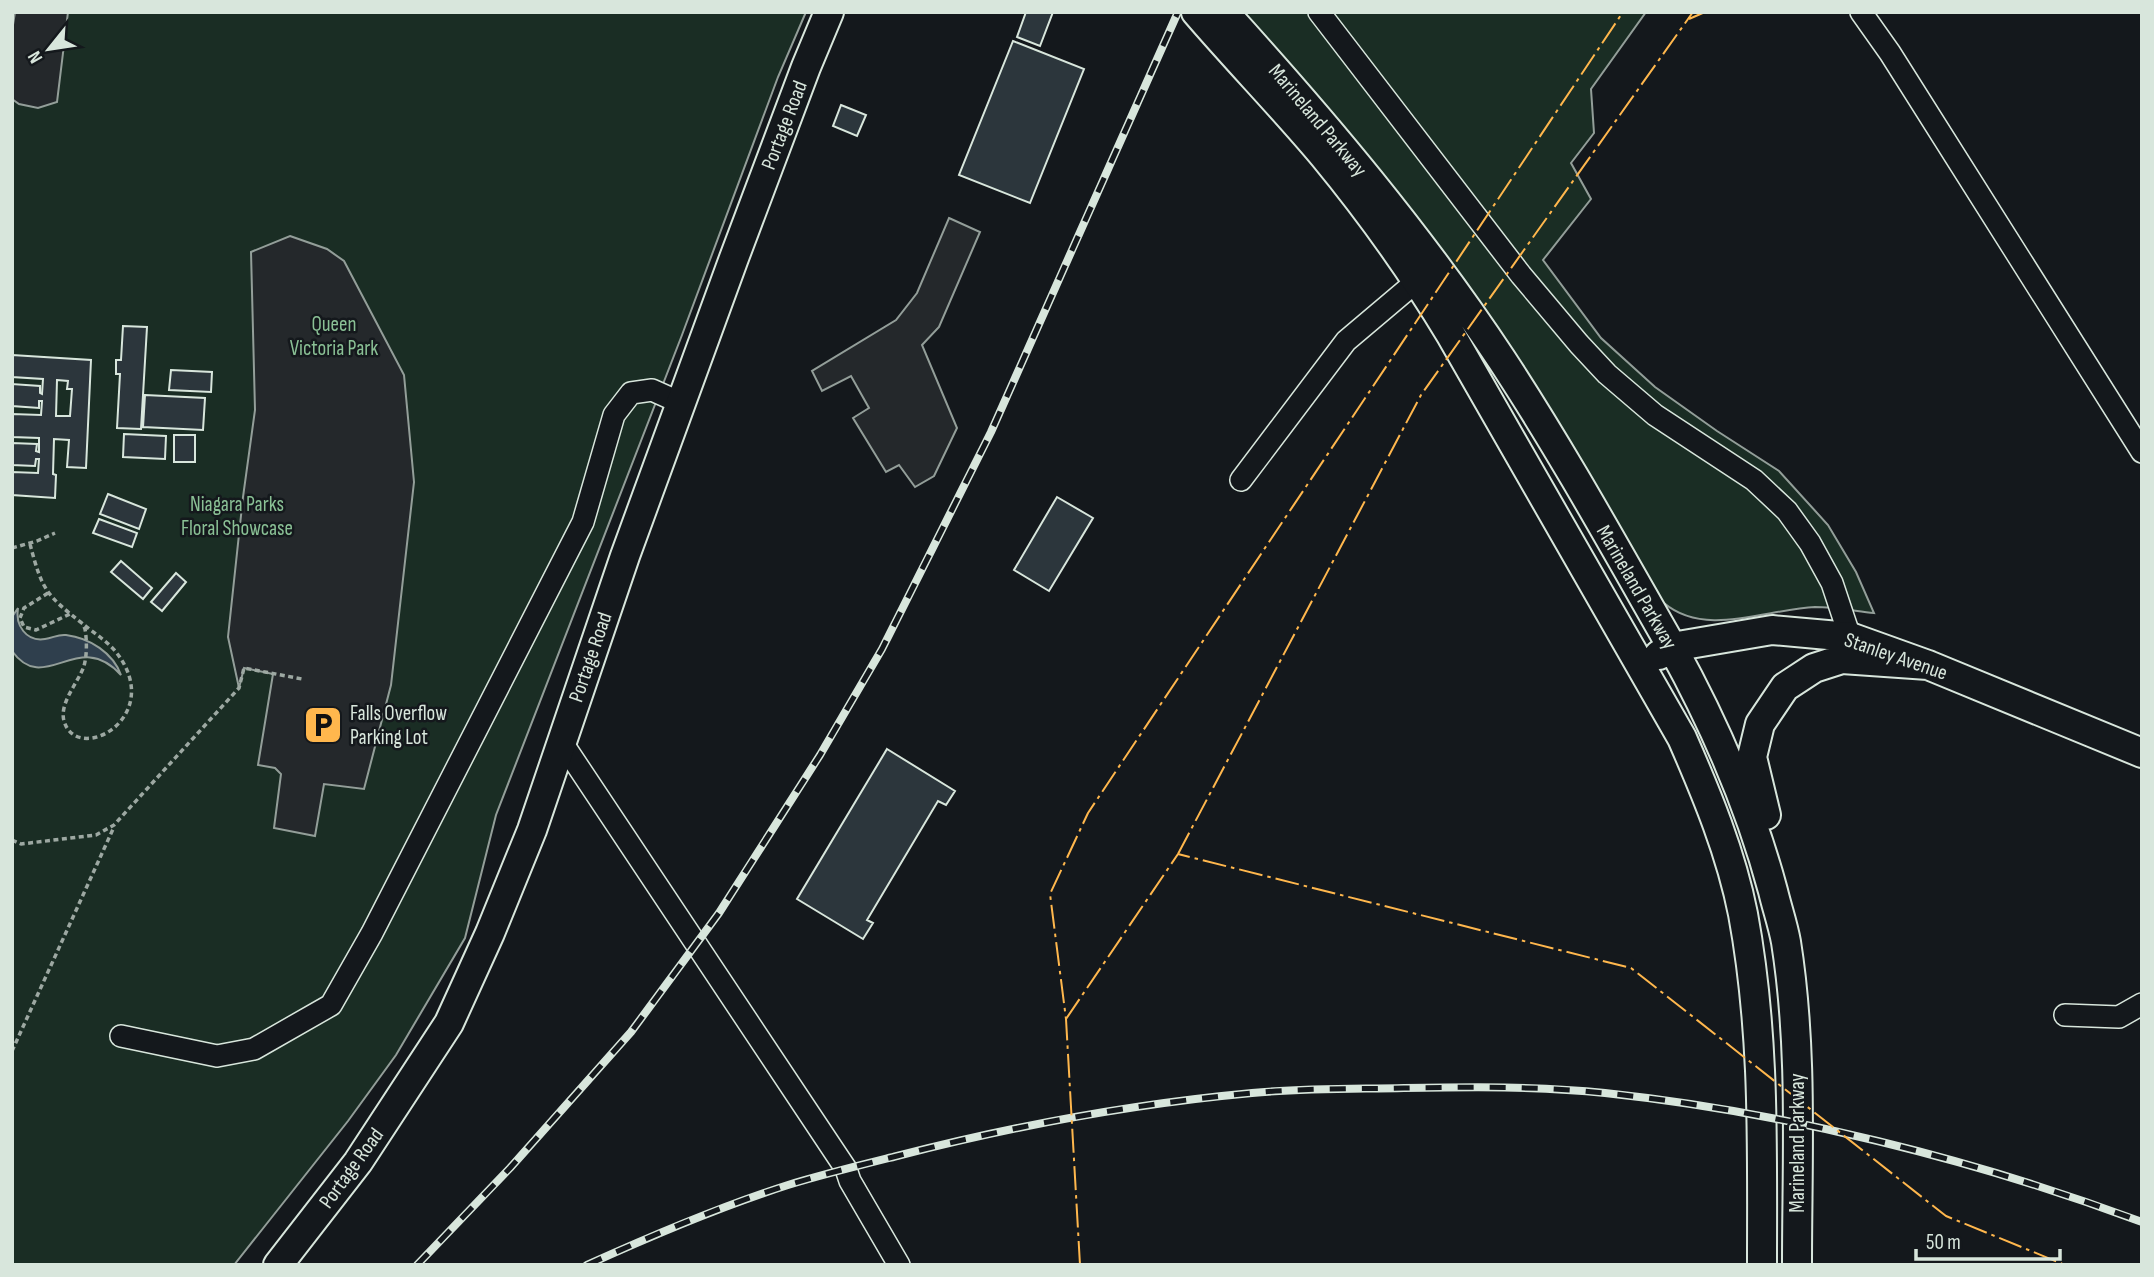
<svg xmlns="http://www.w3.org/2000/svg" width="2154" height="1277" viewBox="0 0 2154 1277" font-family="'Sofia Sans Condensed',sans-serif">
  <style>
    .green { fill: #1a2d24; stroke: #939e99; stroke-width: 2 }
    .parking { fill: #24282b; stroke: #939e99; stroke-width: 2 }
    .water { fill: #2f3f4d; stroke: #939e99; stroke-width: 2 }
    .building { fill: #2c363c; stroke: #d8e6dc; stroke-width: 2; fill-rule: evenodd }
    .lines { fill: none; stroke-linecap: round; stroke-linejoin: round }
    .minor-casing { stroke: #d8e6dc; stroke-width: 24 }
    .major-casing { stroke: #d8e6dc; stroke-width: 32 }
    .path { stroke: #9da8a2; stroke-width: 3.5; stroke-dasharray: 5 3.5; stroke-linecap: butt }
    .minor { stroke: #14181c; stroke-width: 21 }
    .major { stroke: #14181c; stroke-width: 28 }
    .rail-casing { stroke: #d8e6dc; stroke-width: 8 }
    .rail { stroke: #14181c; stroke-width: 5; stroke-dasharray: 16; stroke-linecap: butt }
    .power { stroke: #ffb74d; stroke-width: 2; stroke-dasharray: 24 5 3.5 5; stroke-linecap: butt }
    .labels { text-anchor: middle; stroke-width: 5; stroke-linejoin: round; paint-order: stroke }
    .street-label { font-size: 21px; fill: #d8e6dc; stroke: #14181c }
    .park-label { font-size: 21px; fill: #8ac095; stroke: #14181c }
    .poi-label { font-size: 21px; fill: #d8e6dc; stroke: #14181c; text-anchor: start }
  </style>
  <rect width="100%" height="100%" fill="#14181c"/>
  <path class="green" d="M12,12H806L778,77L682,335L496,815L465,938L396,1055L348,1121L234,1265H12Z
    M1237,12H1646L1591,89L1594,133L1571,163L1591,199L1543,260L1601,338L1655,387L1717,431L1779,471L1828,525L1856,572L1874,613C1855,611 1834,607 1815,607C1767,609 1705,638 1664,603C1642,584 1630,557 1616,532Z"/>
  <path class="parking" d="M15,12H68L57,102L38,108L19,104L12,99V31Z
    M949,218L980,232L939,327L922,345L957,428L934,476L915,487L899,465L886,472L853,418L869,408L851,376L822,391L812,371L896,320L917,293Z
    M290,236L327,249L344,261L404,375L414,482L391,685L364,789L324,784L315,836L274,828L281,774L275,768L258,765L273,674L244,668L239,688L228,637L243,497L255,410L251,252Z"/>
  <path class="water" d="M18,608C15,625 26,642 45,639C53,638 58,634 66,635C90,638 113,653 121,675C78,627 45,697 12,651V617Z"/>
  <path class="building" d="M1026,12H1053L1040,46L1017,37Z
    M1013,41L1084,69L1030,203L959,175Z
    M841,105L866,115L857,136L833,126Z
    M123,326L147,327L141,429L117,428L120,374H116V360H121Z
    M12,355L91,360L86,468L67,467L69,440L54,439L53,474L56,475L55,498L12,495V472L38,473L39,459H36L35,466L12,465V443L37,444L36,451L39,452V438L12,437V414L41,415L42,401H39V408L12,406V384L40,386V393L42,394L43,379L12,377ZM57,380L68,381L67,389H72L70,416H56Z
    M171,370L212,372L211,392L169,390Z
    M145,395L205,398L203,430L143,427Z
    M124,434L166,436L165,459L123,457Z
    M174,435H195V462H174Z
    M108,494L146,509L139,529L100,514Z
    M1057,497L1093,518L1049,591L1014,570Z
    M99,519L137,533L132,547L93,533Z
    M121,561L152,588L143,599L111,572Z
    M176,573L186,582L162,611L151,602Z
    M887,749L955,791L946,805L938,801L867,920L873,923L863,939L797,899Z"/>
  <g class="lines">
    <defs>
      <path id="minor" d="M1319,12L1521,275L1579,344L1607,374L1655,415L1754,480L1787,511L1810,543L1832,583L1850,637
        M1861,12L1890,53L2142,452
        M1241,480L1346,341L1417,281
        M561,741L846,1169L850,1181L899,1265
        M2065,1015L2119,1017L2142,1004
        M121,1036L217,1056L254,1049L331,1005L372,933L583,522L614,415L631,393L652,390L681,403"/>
      <path id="major" d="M1196,12C1238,61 1283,107 1324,156C1371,213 1413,272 1451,335L1682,738C1707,795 1731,853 1743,914C1765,1033 1762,1145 1762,1265
        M1224,12C1324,122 1420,236 1502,360C1563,453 1617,551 1672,647C1715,725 1750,805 1773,891C1777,908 1783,925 1786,942C1803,1049 1797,1157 1797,1265
        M1659,655L1672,647L1772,630L1850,637L1928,665L2142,753
        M1766,815L1752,757L1760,724L1785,687L1814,668L1842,659L1928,665
        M278,1265L358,1162L449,1023L490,933L532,830L625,556L734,258L806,67L829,12"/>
    </defs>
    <use href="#minor" class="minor-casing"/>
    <use href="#major" class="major-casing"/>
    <path class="path" d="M30,544C42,590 46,595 83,624L85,629C87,641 87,655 84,666C78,683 59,703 64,721C77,766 167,717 116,652C107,641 94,633 83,624
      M12,548L37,541L55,533
      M48,593L24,608L20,618L24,627L36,630L70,614
      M12,840L21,844L96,835L114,825L239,688L244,668L302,679
      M12,1051L114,827"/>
    <use href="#minor" class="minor"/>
    <use href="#major" class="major"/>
    <defs>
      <path id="rail" d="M417,1265L510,1168L631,1032L719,913L820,755L882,649L991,432L1178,12
        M587,1265C653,1235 719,1207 788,1185C824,1174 861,1165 897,1156C1013,1126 1132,1104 1252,1093C1302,1088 1354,1089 1404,1088C1470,1087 1539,1086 1605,1093C1785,1112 1973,1159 2142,1222"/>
    </defs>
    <use href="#rail" class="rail-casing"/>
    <use href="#rail" class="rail"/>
    <path class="power" d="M1689,19L1705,12
      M1178,854L1421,395L1693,12
      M1066,1019L1178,854L1631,968L1946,1216L2065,1265
      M1080,1265L1066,1019L1050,894L1088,813L1623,12"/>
  </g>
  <defs>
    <symbol id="parking-square" viewBox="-11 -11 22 22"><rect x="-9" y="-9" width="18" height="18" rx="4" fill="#ffb74d" stroke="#14181c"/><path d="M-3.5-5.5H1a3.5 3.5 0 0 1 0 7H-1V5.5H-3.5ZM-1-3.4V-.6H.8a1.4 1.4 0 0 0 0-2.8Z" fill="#111"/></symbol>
  </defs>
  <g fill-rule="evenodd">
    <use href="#parking-square" x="301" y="703" width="44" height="44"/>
  </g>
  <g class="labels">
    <g class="street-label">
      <text transform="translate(1318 120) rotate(50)" y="7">Marineland Parkway</text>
      <text transform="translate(784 125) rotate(-69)" y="7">Portage Road</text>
      <text transform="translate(1637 587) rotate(60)" y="7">Marineland Parkway</text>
      <text transform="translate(1896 656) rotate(19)" y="7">Stanley Avenue</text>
      <text transform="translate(590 657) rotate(-71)" y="7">Portage Road</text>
      <text transform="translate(1797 1143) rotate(-90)" y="7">Marineland Parkway</text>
      <text transform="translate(351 1168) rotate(-54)" y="7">Portage Road</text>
    </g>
    <g class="park-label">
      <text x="334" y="331">Queen<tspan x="334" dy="24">Victoria Park</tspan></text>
      <text x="237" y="511">Niagara Parks<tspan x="237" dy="24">Floral Showcase</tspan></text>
    </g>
    <g class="poi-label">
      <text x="350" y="720">Falls Overflow<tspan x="350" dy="24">Parking Lot</tspan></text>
    </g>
  </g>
  <rect width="2154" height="1277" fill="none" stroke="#d8e6dc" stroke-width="28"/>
  <g transform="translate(49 49) rotate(240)" stroke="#14181c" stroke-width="5" paint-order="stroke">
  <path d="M0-5L12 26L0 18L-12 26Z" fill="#d8e6dc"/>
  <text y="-10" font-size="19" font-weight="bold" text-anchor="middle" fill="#d8e6dc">N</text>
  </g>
  <path d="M1916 1249v10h144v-10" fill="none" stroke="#d8e6dc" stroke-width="3.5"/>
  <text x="1926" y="1249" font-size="21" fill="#d8e6dc" stroke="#14181c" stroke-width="5" paint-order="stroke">50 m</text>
</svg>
